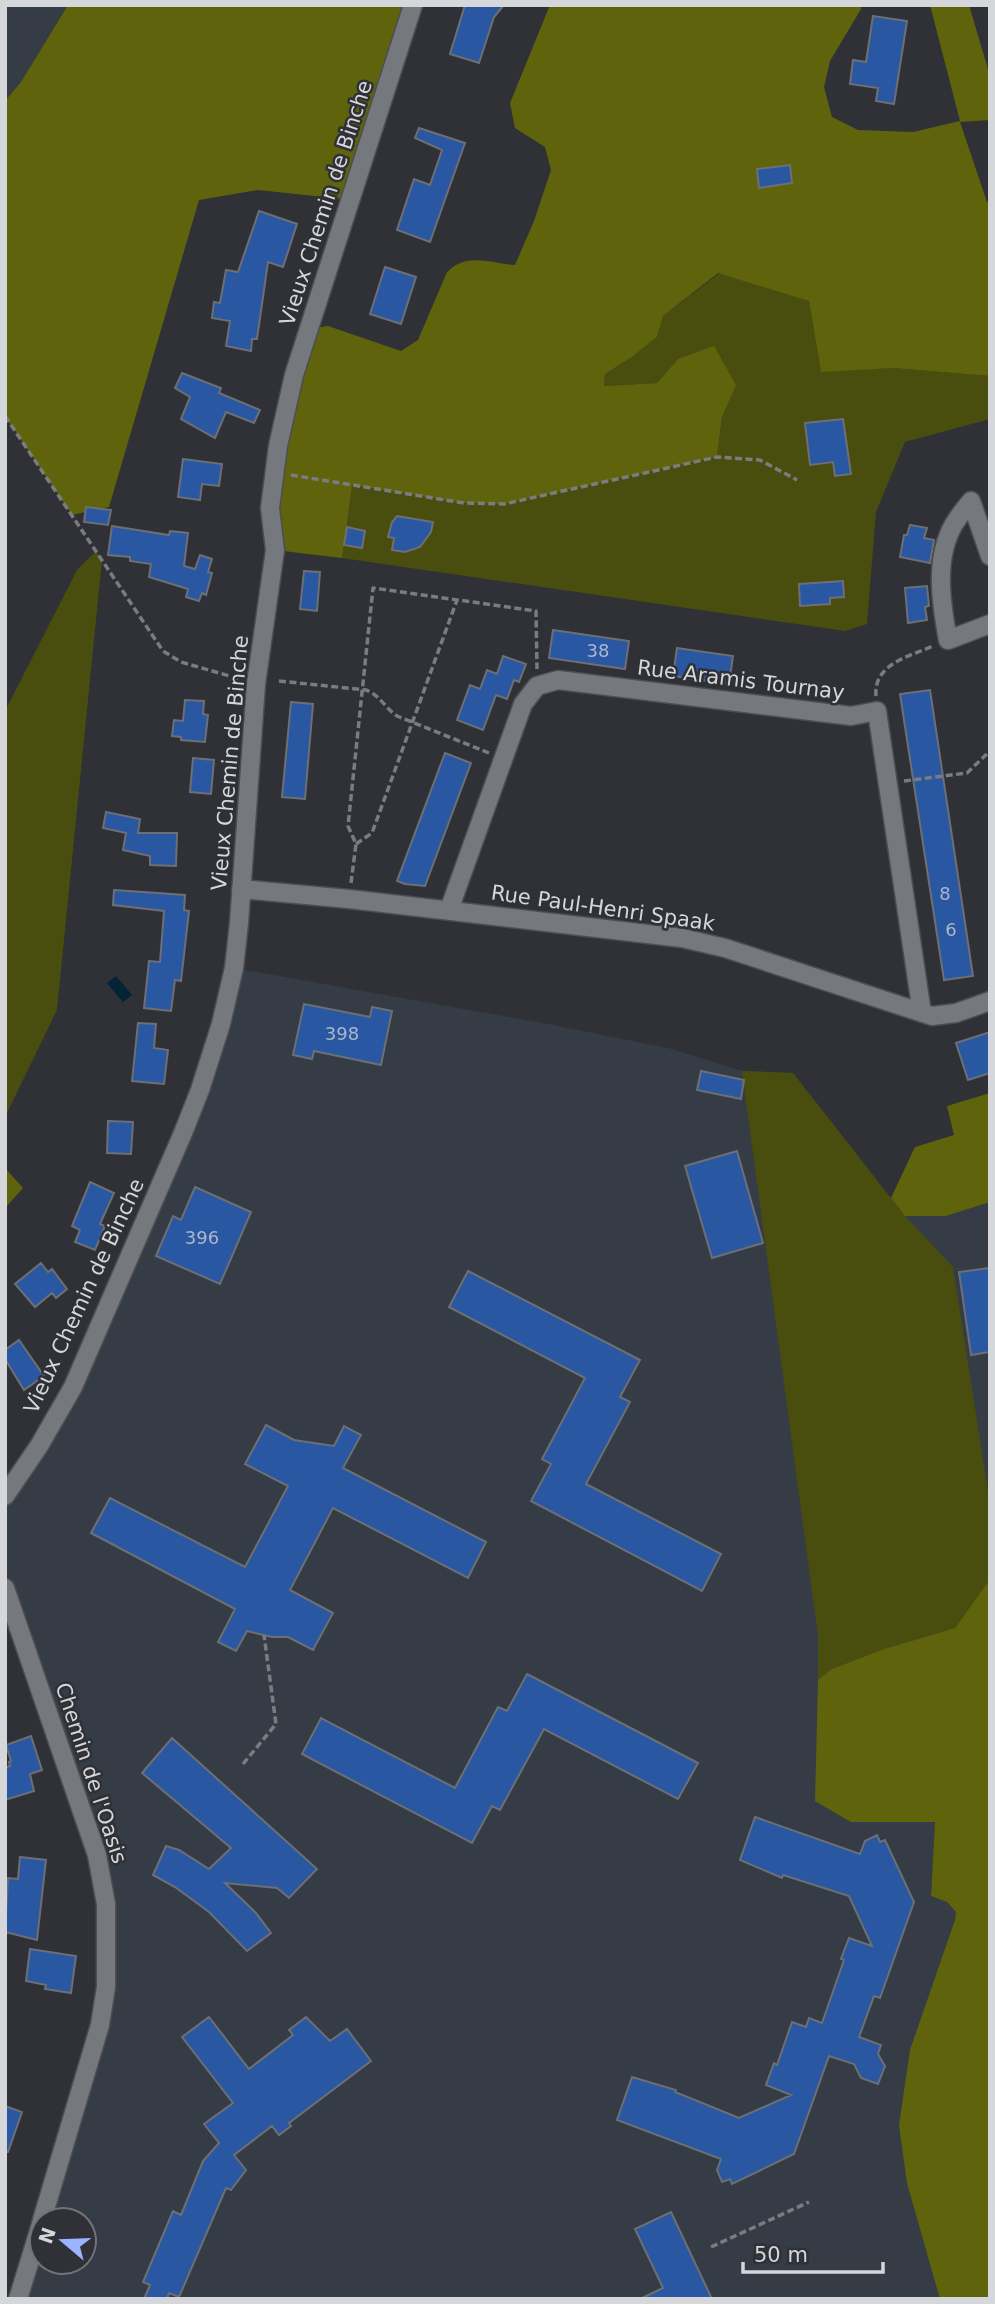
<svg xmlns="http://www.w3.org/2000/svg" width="995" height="2304" viewBox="0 0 995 2304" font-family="'DejaVu Sans',sans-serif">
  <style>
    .built { fill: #363c45 }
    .green { fill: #494d0e }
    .forest { fill: #5f640c }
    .water { fill: #032336 }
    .building { fill: #2a57a1; stroke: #6c6f74; stroke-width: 2 }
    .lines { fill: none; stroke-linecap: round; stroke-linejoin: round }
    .minor-casing { stroke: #4c4e52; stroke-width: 21 }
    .path { stroke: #7a7c80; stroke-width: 3.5; stroke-dasharray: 7 3.5; stroke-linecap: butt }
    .minor { stroke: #75787d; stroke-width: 18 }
    .labels { text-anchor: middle; stroke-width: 5; stroke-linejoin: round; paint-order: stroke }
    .number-label { font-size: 18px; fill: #aab7cc }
    .street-label { font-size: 21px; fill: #d5d7da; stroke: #2f3136 }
  </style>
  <rect width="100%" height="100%" fill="#2f3136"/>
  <path class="built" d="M5,5H68L21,82L5,101Z
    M234,968L548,1024L672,1049L742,1071L793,1073L905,1216H946L990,1202V1579L955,1628L884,1649L851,1822H935L931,1896L947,1902L956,1912L927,2248L940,2299H18L42,2221V2262H84V2220H42L100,2025L106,1904L5,1588V1496L39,1446L183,1133Z"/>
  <path class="green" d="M726,268L809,301L821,371L893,368L990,376V419L905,442L876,512L867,624L845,631L342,558L351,485L463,503L504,504L717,457L722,417L735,385L678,359L657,383L604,386L605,374L632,357L657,337L663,316Z
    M96,551L102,560L57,1010L5,1117V711L77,570Z
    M742,1071L793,1073L905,1216L953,1267L990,1504V1579L955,1628L884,1649L832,1669L818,1680V1636Z"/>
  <path class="forest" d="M68,5H413L352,200L258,190L199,200L109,507L72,515L5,416V101L21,82Z
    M550,5H860L861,9L830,61L824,87L832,117L858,130L913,132L960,121L930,5H969L990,76V120L960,122L987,202L990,203V376L893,368L821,372L809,301L718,273L663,316L657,337L632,357L605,374L604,386L657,383L678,359L714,346L736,385L722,417L717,457L504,504L463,503L352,485L342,558L275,550L270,508L309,329L328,326L401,351L418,340L447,272C467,252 489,263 515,265L534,221L551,170L545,147L515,128L510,103Z
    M990,1093V1202L946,1216H905L891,1198L915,1147L954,1135L947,1106Z
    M5,1168L23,1188L5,1208Z
    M990,1579V2299H940L907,2183L899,2125L910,2050L955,1920L956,1912L947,1902L931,1896L935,1822H851L815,1801L818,1680L832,1669L884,1649L955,1628Z"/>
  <path class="water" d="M116,976L132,995L123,1002L107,983Z"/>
  <path class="building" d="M465,5H504L494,17L479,63L450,54Z
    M873,16L907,21L894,104L876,101L878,88L850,84L853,60L866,62Z
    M419,128L465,143L430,242L397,230L414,179L430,185L442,150L415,138Z
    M790,165L792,183L759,188L757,169Z
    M259,211L297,224L283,267L268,262L257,339H252L251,351L226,346L230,321L212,318L214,302L220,303L226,270L238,272Z
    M385,267L416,277L401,324L370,314Z
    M182,373L221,388L219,393L260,410L254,423L226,412L215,438L181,419L190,397L175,388Z
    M843,419L851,474L835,476L833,462L810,465L805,423Z
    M183,459L222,464L219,486L202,484L200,500L178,497Z
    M86,507L111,510L108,525L84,522Z
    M397,516L433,522L431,532L420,547L405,552L392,550L394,538L388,537L392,522Z
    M910,525L927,528L924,538L934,540L930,563L900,557L904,535H907Z
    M112,526L169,535L170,531L188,533L184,566L195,569L200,555L212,559L208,572L212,573L206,595L202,593L199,601L186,597L188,589L149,577L151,564L130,561V557L108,555Z
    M347,527L365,531L362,548L344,545Z
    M304,571L320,572L317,611L300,609Z
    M843,581L844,597L830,598V604L800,606L799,584Z
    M927,586L929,606L925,607L927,620L908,623L905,588Z
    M553,630L629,641L625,669L549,658Z
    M677,648L733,656L729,684L673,676Z
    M503,656L526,664L519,682L514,680L507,699L496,695L483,730L457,720L470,685L480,689L487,670L497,674Z
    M930,690L973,976L944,980L900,694Z
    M185,700L204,701L203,714L208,715L205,742L181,740V737L172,736L174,720L183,721Z
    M291,702L313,704L305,799L282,797Z
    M445,753L471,763L425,886L405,884L397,881Z
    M193,758L214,760L211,794L190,792Z
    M106,812L140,819L138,833H177L176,866L150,865V856L123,850L126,833L103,828Z
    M114,890L185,895L184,910L189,911L181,981L175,980L171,1011L144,1008L149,961L160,962L164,911L113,905Z
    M304,1004L370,1017L372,1007L392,1011L381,1065L314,1051L312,1059L293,1055Z
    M138,1023L156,1024L154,1048L168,1050L164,1084L132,1081Z
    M990,1032V1073L968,1080L956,1043Z
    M701,1071L744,1080L741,1099L697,1090Z
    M108,1121L133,1122L131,1154L107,1153Z
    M737,1151L763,1243L712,1258L685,1166Z
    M90,1182L114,1193L100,1224L105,1226L95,1250L75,1242L80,1230L72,1226Z
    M195,1187L251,1212L220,1284L156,1256L173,1216L181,1220Z
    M41,1263L48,1272L52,1269L67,1289L56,1298L52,1293L35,1307L15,1284Z
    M990,1268V1352L971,1355L959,1272Z
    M468,1271L640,1360L620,1397L630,1402L586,1484L721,1554L702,1591L531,1501L551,1464L542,1459L585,1378L449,1307Z
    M19,1340L44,1376L24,1390L5,1359V1350Z
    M266,1425L294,1440L334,1446L344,1426L361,1435L343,1468L486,1542L468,1578L333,1508L290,1590L333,1613L313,1650L288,1637H272L247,1631L236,1651L218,1642L235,1609L91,1533L110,1498L245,1567L288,1486L245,1464Z
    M527,1674L698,1763L678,1799L544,1729L500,1810L492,1806L472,1843L302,1754L321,1718L455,1788L498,1707L507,1711Z
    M31,1736L42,1770L30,1774L34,1791L5,1800V1768L10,1766L9,1762L11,1761L6,1745Z
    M172,1738L317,1869L289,1898L277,1888L225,1883L256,1913L271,1933L247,1951L209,1912L175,1887L153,1875L166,1846L179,1850L209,1869L231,1848L142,1773Z
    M755,1817L860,1854L865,1841L877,1835L880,1842L885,1840L914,1902L880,1998L874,1996L859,2037L881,2045L878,2054L885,2066L878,2084L861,2078L854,2064L829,2056L794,2154L732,2184L730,2179L722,2182L717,2170L721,2159L617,2120L632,2077L676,2090L675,2092L739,2118L791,2095L766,2085L774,2063L777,2065L792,2022L806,2027L809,2018L822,2023L844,1960L841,1959L849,1938L872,1946L849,1896L783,1875L782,1878L740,1860Z
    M20,1857L46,1860L37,1940L5,1932L8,1878L18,1879Z
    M30,1949L76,1956L71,1993L45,1989L46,1985L26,1981Z
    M209,2017L249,2069L293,2035L289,2030L306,2017L330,2041L347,2029L371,2061L289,2123L291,2126L279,2135L272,2126L234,2155L246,2170L231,2190L226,2188L179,2297L169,2293L167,2299H144L150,2285L143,2282L173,2211L181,2215L203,2161L219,2143L204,2124L233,2103L182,2037Z
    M5,2106L22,2112L8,2152H5Z
    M671,2212L712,2299H640L663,2288L635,2229Z"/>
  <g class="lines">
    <defs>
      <path id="minor" d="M990,556L971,501C965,508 959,516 954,524C934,558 941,603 948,640L990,624
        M241,889L349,899L682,938L725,948L932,1016L956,1013L990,1001
        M449,910L523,704L537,686L558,680L851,716L877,711L922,1013
        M5,1496L39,1446L73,1387L183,1133L200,1090L221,1024L234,968L239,923L256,684L275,550L270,508L278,446L294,375L413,5
        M5,1588L97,1855L106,1904V1987L100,2025L42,2220
        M18,2299L42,2221"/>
    </defs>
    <use href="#minor" class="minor-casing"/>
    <path class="path" d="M5,416L163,651L181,662L240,679
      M291,475L464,503L504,504L717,457L760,460L797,480
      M279,681L366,690C380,695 385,708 397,716L489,753
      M876,696C873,664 910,656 933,646
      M904,781L967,773L990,751
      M356,844L372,833L457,600
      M351,883L356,844L348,826L373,588L536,611L537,669
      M243,1764L276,1724L264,1635
      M711,2247L809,2202"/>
    <use href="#minor" class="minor"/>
  </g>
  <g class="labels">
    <g class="number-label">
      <text x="598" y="657">38</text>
      <text x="945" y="900">8</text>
      <text x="951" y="936">6</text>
      <text x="342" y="1040">398</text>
      <text x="202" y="1244">396</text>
    </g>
    <g class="street-label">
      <text transform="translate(326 203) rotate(-72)" y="7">Vieux Chemin de Binche</text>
      <text transform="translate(741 680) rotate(7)" y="7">Rue Aramis Tournay</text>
      <text transform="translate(230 763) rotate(-85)" y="7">Vieux Chemin de Binche</text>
      <text transform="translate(603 908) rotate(8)" y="7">Rue Paul-Henri Spaak</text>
      <text transform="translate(84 1296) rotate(-65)" y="7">Vieux Chemin de Binche</text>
      <text transform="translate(91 1773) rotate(72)" y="7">Chemin de l'Oasis</text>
    </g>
  </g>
  <rect width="995" height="2304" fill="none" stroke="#d5d7da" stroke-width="14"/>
  <g transform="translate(63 2241) rotate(289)"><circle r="33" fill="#2f3136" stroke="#717378" stroke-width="2"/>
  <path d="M0-5L12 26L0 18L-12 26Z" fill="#9cb4fd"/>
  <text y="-10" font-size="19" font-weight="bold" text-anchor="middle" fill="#d5d7da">N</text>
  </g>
  <path d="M743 2262v10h140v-10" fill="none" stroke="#d5d7da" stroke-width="3.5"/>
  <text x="754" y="2262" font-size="21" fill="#d5d7da" stroke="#2f3136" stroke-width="5" paint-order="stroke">50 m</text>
</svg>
